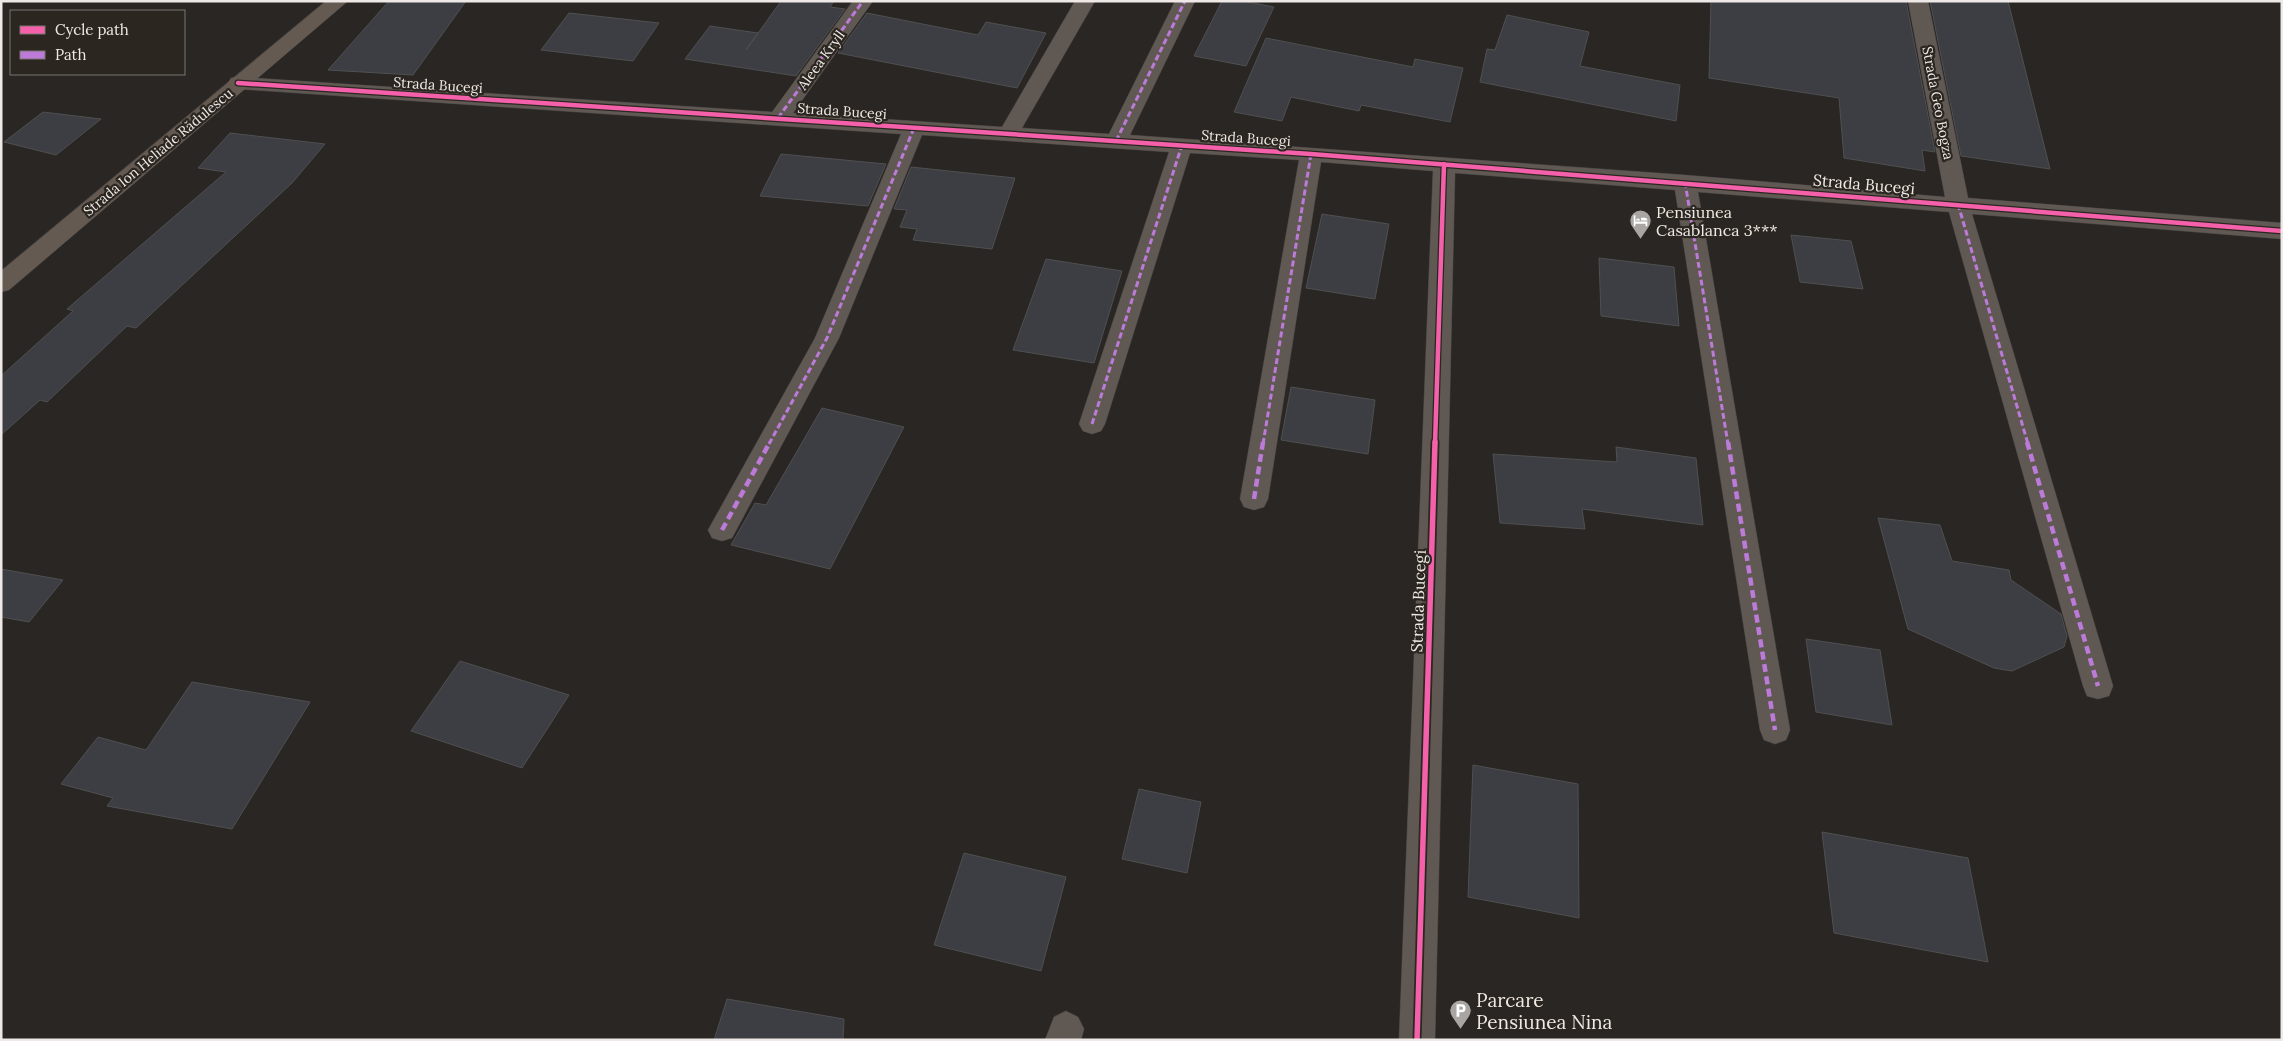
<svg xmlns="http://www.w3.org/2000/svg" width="2283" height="1041" viewBox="0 0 2283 1041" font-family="Lora,serif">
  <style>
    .building { fill: #3d3e43; stroke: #505050 }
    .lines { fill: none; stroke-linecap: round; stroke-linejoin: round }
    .street-casing { stroke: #444140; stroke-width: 1 }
    .secondary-casing { stroke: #444140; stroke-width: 1 }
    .street { fill: #605852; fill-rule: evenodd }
    .secondary { fill: #645a52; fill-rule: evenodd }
    .quiet-far1 { stroke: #bd7bd9; stroke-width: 3; stroke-dasharray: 6 3; stroke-linecap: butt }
    .quiet { stroke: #bd7bd9; stroke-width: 4.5; stroke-dasharray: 8 4.5; stroke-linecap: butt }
    .cycleway-far1-casing { stroke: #2c2621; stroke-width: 7 }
    .cycleway-casing { stroke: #2c2621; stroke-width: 9 }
    .cycleway-far1 { stroke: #f560ab; stroke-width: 4.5 }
    .cycleway { stroke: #f560ab; stroke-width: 5.5 }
    .labels { text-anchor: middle; stroke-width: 4.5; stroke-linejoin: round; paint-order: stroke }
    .far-street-label { font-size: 14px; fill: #eee9e6; stroke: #2c2621 }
    .street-label { font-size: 16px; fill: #eee9e6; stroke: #2c2621 }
    .poi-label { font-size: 16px; fill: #eee9e6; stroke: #2c2621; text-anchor: start }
    .near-poi-label { font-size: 19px; fill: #eee9e6; stroke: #2c2621; text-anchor: start }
  </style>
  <rect width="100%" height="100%" fill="#292624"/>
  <path class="building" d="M389,1H466L413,75L328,70Z
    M781,1H834L830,7L845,9L796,76L685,59L710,26L758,33L746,50Z
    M1222,1H1243L1274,7L1246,66L1194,56Z
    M1711,1H1906L1935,152L1922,150L1925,171L1844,158L1839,98L1709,78Z
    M1930,1H2008L2050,169L1961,156Z
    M569,13L659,23L633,61L541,50Z
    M867,13L978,35L986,22L1046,33L1017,88L838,53Z
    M1507,15L1589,32L1580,66L1680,85L1676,121L1480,82L1487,49L1495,50Z
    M1266,38L1413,67L1415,59L1463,68L1450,122L1361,105L1359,111L1291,97L1282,121L1234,112Z
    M43,112L101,119L56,155L4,142Z
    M230,133L325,144L292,183L136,328L127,326L47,402L40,400L1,435V376L73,311L67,309L226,172L198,168Z
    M781,154L886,164L868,206L760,196Z
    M911,167L1015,178L992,249L913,240L917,229L900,227L907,210L894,209Z
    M1322,214L1389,224L1375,299L1306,288Z
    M1791,235L1851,241L1863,289L1800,282Z
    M1599,258L1674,267L1679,326L1601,316Z
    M1046,259L1122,271L1094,363L1013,350Z
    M1291,387L1375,400L1368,454L1281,440Z
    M822,408L904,427L830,569L731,545L755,503L766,505Z
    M1616,447L1696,458L1703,525L1582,509L1585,529L1500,523L1493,454L1617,462Z
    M1878,518L1940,525L1952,561L2009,570L2011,580L2061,614L2067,636L2064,647L2012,671L1994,668L1908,629Z
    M1,569L63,580L29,622L1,617Z
    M1806,639L1880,650L1892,725L1816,712Z
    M460,661L569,695L522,768L411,731Z
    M192,682L310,702L232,829L107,806L113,798L61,784L98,737L146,750Z
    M1473,765L1578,784L1579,918L1468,897Z
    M1139,789L1201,802L1187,873L1122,859Z
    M1822,832L1968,858L1988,962L1834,933Z
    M964,853L1066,877L1041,971L934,945Z
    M727,999L844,1019L843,1040H714Z"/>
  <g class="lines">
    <defs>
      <path id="street" d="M853,1H873L793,113L1002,127L1075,1H1095L1022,128L1109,134L1175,1H1195L1130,135L1685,175L1945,197L1908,1H1928L1968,198L2282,223V239L1972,214L2113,686L2109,696L2098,699L2087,696L2083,686L1949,212L1698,192L1790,730L1786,740L1775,744L1764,740L1760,730L1675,190L1455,173L1435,1040H1399L1433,171L1321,162L1268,499L1264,507L1254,510L1244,507L1240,499L1299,160L1190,153L1105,424L1101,431L1092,434L1083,431L1079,424L1169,152L922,135L839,338L732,538L722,541L712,538L708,530L815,338L901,134L238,89L231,88L228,83L231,78L238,77L772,112Z
        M1066,1011L1078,1017L1084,1029L1081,1040H1045L1054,1017Z"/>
      <path id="secondary" d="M326,1H348L9,290L1,292V271Z"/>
    </defs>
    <use href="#street" class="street-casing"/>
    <use href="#secondary" class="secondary-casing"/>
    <use href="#street" class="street"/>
    <use href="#secondary" class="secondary"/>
    <path class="quiet-far1" d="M778,118L863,1
      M1116,141L1185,1
      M1685,182L1728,444
      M1958,204L2028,444
      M1092,424L1182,145
      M769,444L827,338L914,128
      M1263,444L1311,154"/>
    <path class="quiet" d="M1728,442L1775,730
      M2027,442L2098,686
      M1254,499L1263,442
      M722,530L770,442"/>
    <defs>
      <path id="cycleway-far1" d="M238,83L1311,154L2282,231
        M1435,444L1444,164"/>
      <path id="cycleway" d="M1417,1040L1435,442"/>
    </defs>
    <use href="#cycleway-far1" class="cycleway-far1-casing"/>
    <use href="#cycleway" class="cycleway-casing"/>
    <use href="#cycleway-far1" class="cycleway-far1"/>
    <use href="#cycleway" class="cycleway"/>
  </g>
  <defs>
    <symbol id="hotel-pin" viewBox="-11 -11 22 30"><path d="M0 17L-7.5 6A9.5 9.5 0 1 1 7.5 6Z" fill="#a9a5a2" stroke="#2c2621"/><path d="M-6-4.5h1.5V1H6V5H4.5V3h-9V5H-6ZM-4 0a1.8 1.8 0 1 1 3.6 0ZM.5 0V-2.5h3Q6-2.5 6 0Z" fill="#fff"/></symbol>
    <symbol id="parking-pin" viewBox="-11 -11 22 30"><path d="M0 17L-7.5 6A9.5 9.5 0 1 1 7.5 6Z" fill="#a9a5a2" stroke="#2c2621"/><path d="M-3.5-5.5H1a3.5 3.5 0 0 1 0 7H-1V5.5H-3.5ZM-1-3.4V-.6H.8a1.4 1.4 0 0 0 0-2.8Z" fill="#fff"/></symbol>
  </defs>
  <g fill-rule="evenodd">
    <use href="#hotel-pin" x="1628" y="208" width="25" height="34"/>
    <use href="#parking-pin" x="1448" y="998" width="25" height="34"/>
  </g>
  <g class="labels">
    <g class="far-street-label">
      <text transform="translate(821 60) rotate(-54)" y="5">Aleea Kryll</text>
      <text transform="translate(438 85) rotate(4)" y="5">Strada Bucegi</text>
      <text transform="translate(1938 103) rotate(79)" y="5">Strada Geo Bogza</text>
      <text transform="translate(842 111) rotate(4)" y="5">Strada Bucegi</text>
      <text transform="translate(1246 138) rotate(4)" y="5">Strada Bucegi</text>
      <text transform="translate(158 152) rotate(-40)" y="5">Strada Ion Heliade Rădulescu</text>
    </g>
    <g class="street-label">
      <text transform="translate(1864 184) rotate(5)" y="6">Strada Bucegi</text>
      <text transform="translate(1418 601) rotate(-88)" y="6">Strada Bucegi</text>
    </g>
    <g class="poi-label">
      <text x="1656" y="218">Pensiunea<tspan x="1656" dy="18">Casablanca 3***</tspan></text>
    </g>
    <g class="near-poi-label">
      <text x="1476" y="1007">Parcare<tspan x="1476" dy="22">Pensiunea Nina</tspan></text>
    </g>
  </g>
  <rect width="2283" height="1041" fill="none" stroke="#eee9e6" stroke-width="5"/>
  <rect x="10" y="10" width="175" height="65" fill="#2c2621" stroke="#7a7470"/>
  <rect x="20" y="26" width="25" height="8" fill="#f560ab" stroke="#7a7470"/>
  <text x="55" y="35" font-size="15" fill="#eee9e6">Cycle path</text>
  <rect x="20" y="51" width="25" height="8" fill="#bd7bd9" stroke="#7a7470"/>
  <text x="55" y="60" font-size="15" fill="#eee9e6">Path</text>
</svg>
